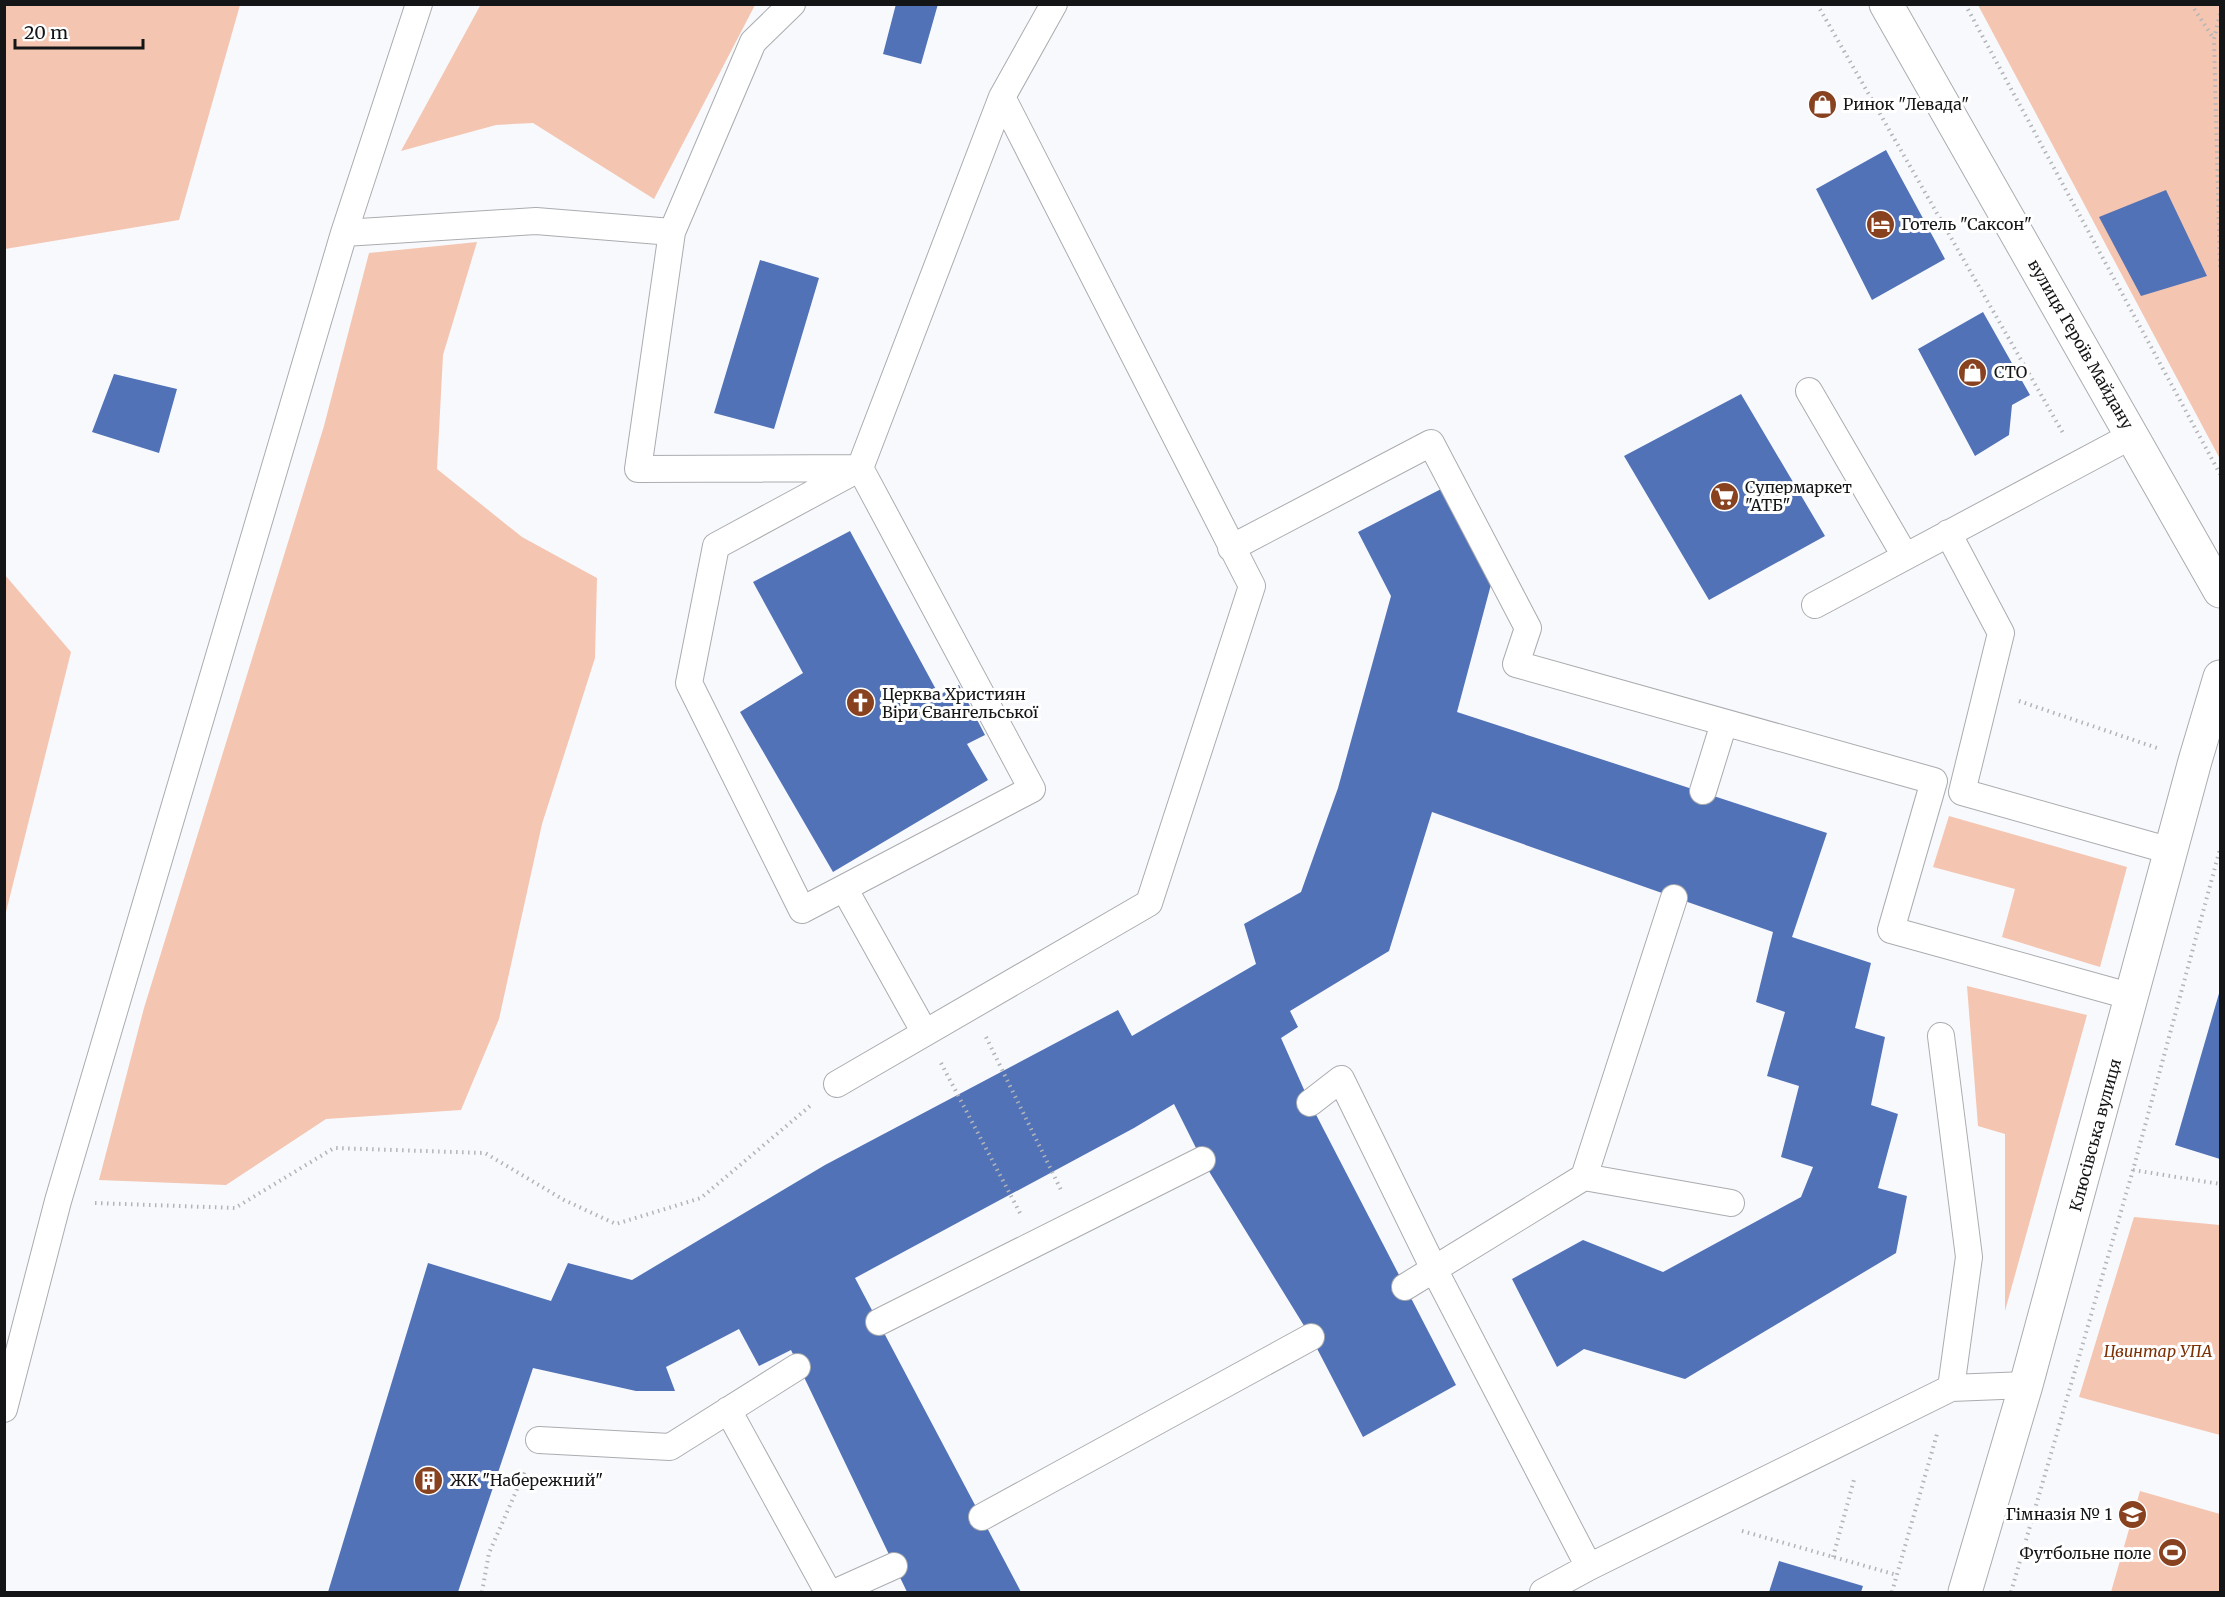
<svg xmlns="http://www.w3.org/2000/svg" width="2225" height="1597" viewBox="0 0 2225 1597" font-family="Merriweather,serif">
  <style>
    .green { fill: #f4c5b1 }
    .building { fill: #5172b7 }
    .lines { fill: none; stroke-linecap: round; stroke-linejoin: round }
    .lane-casing { stroke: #aaacaf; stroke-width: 28 }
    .street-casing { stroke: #aaacaf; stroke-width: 35 }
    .path { stroke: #b3b4b7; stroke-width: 4; stroke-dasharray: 1.5 4.5; stroke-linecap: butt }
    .lane { stroke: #fff; stroke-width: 26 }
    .street { stroke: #fff; stroke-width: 33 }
    .labels { text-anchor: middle; stroke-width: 6; stroke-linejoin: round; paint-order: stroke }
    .poi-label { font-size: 16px; fill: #141516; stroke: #fff; text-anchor: start }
    .street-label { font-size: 16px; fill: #141516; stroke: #fff }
    .park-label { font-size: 16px; font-style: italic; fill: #7c3105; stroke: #fff }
  </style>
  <rect width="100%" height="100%" fill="#f8f9fd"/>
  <path class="green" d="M481,4H755V5L654,199L533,123L496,125L401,151Z
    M4,5H240L179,220L5,249Z
    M1978,5H2220V459Z
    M477,242L443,355L437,469L522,537L597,578L595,658L542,824L499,1019L461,1110L326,1119L226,1185L99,1180L144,1008L324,426L369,253Z
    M5,575L71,652L5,916L4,575Z
    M1949,816L2127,867L2100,967L2002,937L2015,889L1933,867Z
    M1967,986L2087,1015L2005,1311V1134L1978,1126Z
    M2134,1217L2220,1225V1435L2079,1397Z
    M2140,1491L2220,1514V1592H2111Z"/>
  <path class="building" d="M896,4H938L921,64L883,54Z
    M1886,150L1945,259L1872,300L1816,189Z
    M2166,190L2207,276L2141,296L2099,217Z
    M760,260L819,278L774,429L714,413Z
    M1983,312L2030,395L2012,405L2009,435L1975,456L1918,349Z
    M114,374L177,389L159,453L92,432Z
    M1741,394L1825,536L1709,600L1624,456Z
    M1445,487L1493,577L1457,712L1827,833L1792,937L1871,963L1855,1028L1885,1037L1871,1105L1898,1114L1878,1188L1907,1196L1896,1253L1685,1379L1584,1349L1557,1367L1512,1279L1583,1240L1663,1272L1801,1197L1813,1167L1781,1157L1799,1086L1767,1076L1785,1012L1756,1002L1773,932L1432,812L1389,951L1290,1011L1298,1027L1281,1038L1310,1103L1456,1385L1363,1437L1311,1337L1202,1160L1174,1104L1134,1128L855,1278L1021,1592H907L791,1350L759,1366L739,1329L666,1367L675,1391H636L533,1368L458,1592H328L428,1263L551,1301L568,1263L632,1280L825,1165L1118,1010L1132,1036L1256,964L1244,924L1301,892L1338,788L1391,596L1358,532Z
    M850,531L939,695L959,685L985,735L967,744L988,780L833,872L740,712L803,673L753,582Z
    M2220,990V1159L2175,1145Z
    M1779,1561L1863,1586L1861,1592H1769Z"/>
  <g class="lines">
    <defs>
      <path id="lane" d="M672,232L638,469L860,468L1002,97L1054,4
        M344,233L536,221L672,232L753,42L792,4
        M1809,391L1905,556
        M1948,533L2001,633L1962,792L2171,851
        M1231,548L1431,443L1528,628L1516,664L1934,781L1891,930L2133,997
        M1815,605L2133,435
        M1703,791L1724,723
        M844,888L1032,789L860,468L716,546L689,683L802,910L844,888L925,1033
        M1941,1036L1969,1257L1951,1388
        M837,1084L1149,903L1252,586L1002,97
        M1310,1103L1341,1079L1435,1271L1589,1567
        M1584,1177L1731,1203
        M1405,1287L1584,1177L1674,898
        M879,1322L1202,1160
        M4,1409L58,1201L344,233L419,4
        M728,1410L828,1592
        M539,1440L670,1447L797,1367
        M982,1517L1311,1337
        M836,1592L894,1566
        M1543,1592L1589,1567L1951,1388L2026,1385"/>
      <path id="street" d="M1886,4L2220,591
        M1965,1592L2026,1385L2195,761L2220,677"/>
    </defs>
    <use href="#lane" class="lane-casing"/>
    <use href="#street" class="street-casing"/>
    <path class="path" d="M1817,4L2063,433
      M1965,4L2220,474
      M2191,4L2214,39
      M2220,14L2214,39L2220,268
      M2019,701L2160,749
      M986,1037L1062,1192
      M941,1063L1020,1213
      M2133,1170L2220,1184
      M95,1203L235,1208L334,1148L485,1153L564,1200L616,1224L701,1198L810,1106
      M1742,1531L1897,1575
      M1833,1557L1855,1476
      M482,1592L489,1553L525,1471
      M1892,1592L1937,1434
      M2011,1592L2133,1170L2220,849"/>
    <use href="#lane" class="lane"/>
    <use href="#street" class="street"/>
  </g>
  <defs>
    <symbol id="shop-disc" viewBox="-11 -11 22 22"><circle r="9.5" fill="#894220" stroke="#fff"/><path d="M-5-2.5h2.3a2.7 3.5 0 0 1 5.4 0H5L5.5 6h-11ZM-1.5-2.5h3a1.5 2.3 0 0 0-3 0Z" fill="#fff"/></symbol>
    <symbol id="hotel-disc" viewBox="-11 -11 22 22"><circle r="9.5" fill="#894220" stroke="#fff"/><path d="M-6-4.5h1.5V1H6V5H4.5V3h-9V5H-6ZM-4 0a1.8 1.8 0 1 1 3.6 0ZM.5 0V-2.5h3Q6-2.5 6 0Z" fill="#fff"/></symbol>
    <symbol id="supermarket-disc" viewBox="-11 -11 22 22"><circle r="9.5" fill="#894220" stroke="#fff"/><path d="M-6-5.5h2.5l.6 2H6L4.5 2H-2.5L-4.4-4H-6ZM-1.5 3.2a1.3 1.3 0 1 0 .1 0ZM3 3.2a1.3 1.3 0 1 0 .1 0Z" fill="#fff"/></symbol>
    <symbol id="church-disc" viewBox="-11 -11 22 22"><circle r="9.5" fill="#894220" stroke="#fff"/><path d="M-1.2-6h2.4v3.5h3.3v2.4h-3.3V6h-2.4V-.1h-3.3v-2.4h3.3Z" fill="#fff"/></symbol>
    <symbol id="building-disc" viewBox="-11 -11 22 22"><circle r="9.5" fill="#894220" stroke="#fff"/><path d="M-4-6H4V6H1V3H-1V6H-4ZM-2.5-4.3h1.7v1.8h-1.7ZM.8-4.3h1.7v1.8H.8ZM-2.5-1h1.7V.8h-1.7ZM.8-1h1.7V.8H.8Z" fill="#fff"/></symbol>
    <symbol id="school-disc" viewBox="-11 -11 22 22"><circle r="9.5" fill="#894220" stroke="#fff"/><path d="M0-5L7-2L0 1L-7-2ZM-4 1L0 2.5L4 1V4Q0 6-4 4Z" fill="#fff"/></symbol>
    <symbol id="stadium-disc" viewBox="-11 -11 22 22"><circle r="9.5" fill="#894220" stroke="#fff"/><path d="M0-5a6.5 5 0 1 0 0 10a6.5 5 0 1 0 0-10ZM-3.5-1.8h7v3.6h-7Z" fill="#fff"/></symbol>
  </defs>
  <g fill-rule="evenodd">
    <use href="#shop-disc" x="1806" y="88" width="33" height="33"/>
    <use href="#hotel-disc" x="1864" y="208" width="33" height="33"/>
    <use href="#shop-disc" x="1956" y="356" width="33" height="33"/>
    <use href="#supermarket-disc" x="1708" y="480" width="33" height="33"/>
    <use href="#church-disc" x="844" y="686" width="33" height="33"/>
    <use href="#building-disc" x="412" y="1464" width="33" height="33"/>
    <use href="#school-disc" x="2116" y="1498" width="33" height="33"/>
    <use href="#stadium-disc" x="2156" y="1536" width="33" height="33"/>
  </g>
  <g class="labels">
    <g class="poi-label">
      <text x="1843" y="110">Ринок "Левада"</text>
      <text x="1901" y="230">Готель "Саксон"</text>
      <text x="1994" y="378">СТО</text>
      <text x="1745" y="493">Супермаркет<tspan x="1745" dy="18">"АТБ"</tspan></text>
      <text x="882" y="700">Церква Християн<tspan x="882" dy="18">Віри Євангельської</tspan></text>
      <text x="450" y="1486">ЖК "Набережний"</text>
      <text x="2112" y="1520" text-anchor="end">Гімназія № 1</text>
      <text x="2151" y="1559" text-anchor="end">Футбольне поле</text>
    </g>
    <g class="street-label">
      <text transform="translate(2081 344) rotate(60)" y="6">вулиця Героїв Майдану</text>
      <text transform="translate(2095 1135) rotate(-75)" y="6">Клюсівська вулиця</text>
    </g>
    <g class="park-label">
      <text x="2158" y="1357">Цвинтар УПА</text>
    </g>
  </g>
  <rect width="2225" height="1597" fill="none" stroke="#141516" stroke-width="12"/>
  <path d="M15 39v9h128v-9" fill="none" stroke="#141516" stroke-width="3"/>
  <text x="24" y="39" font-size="18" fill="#141516" stroke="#ffffff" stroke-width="4.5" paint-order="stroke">20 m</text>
</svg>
